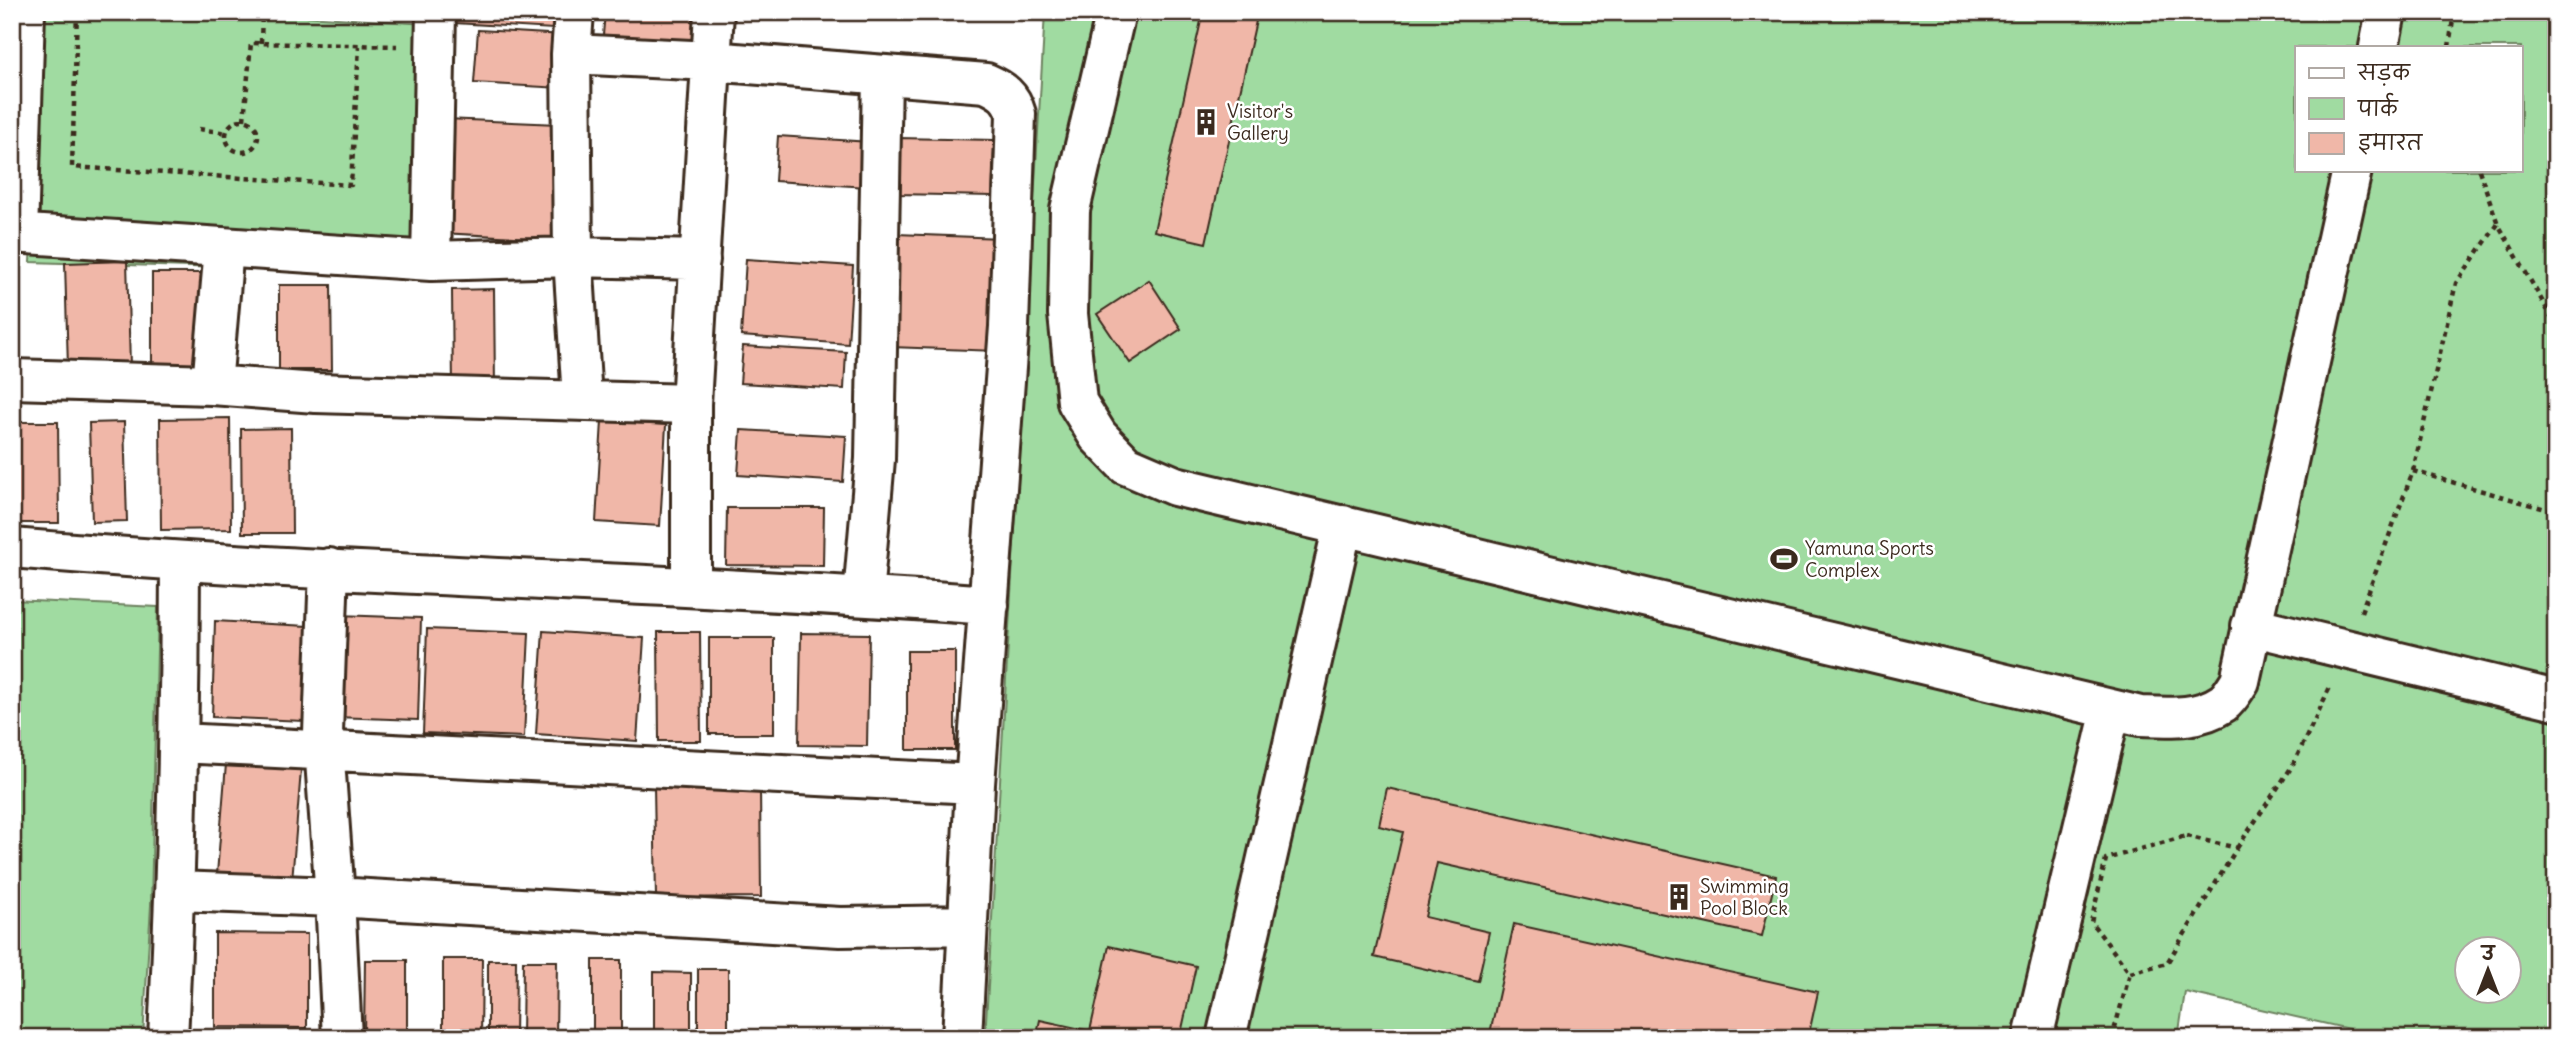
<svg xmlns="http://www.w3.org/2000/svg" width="2568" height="1050" viewBox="0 0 2568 1050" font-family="Delius,'Playpen Sans Deva',sans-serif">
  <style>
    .green { fill: #a0dba1; stroke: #6e8260; stroke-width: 2; fill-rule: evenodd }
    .building { fill: #f0b7a8; stroke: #3b2a1e; stroke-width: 2 }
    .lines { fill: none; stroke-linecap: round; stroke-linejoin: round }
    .minor-casing { stroke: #3b2a1e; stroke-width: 44 }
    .path { stroke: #3b2a1e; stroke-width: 4.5; stroke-dasharray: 5 5; stroke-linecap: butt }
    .minor { stroke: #fff; stroke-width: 38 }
    .labels { text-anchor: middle; stroke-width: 5; stroke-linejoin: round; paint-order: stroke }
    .poi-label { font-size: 19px; fill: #3b2a1e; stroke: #fff; text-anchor: start }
  </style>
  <rect width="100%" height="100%" fill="#fff"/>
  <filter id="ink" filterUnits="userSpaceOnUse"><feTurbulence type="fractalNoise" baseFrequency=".0143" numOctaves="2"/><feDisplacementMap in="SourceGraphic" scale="14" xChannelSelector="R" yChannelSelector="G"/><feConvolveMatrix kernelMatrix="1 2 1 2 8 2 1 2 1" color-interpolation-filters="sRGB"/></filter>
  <g filter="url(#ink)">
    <path class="green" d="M45,12H246L442,25L422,274L30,262Z
      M1045,12H2556V1038H2389L2185,992L2178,1038H985ZM2297,47H2521V170H2297ZM2466,948H2508V990H2466Z
      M12,600L158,607L151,905L143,1038H12Z"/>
    <path class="building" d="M456,12H554L553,29L455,23Z
      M605,12H703L701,41L603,35Z
      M1203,12H1258L1206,243L1154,231Z
      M478,30L564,35L561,88L474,83Z
      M446,119L558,124L553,239L441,233Z
      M778,136L870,142L867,187L775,181Z
      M898,138L994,140L992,196L897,194Z
      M896,234L1002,238L997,351L891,347Z
      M746,259L853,266L848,344L741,336Z
      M127,261L130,366L68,368L65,263Z
      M152,273H202V375H152Z
      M1149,280L1181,329L1130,363L1097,314Z
      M279,285H331L332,370H279Z
      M494,289L495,388L453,389L452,290Z
      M743,346L846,352L844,389L740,383Z
      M230,418L231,529L161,530L160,419Z
      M602,421L666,425L660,526L596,522Z
      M12,422H58L59,523H12Z
      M124,422L127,521L92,522L89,423Z
      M291,428L292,533H242L241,429Z
      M741,430L846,436L843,482L738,475Z
      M727,508H824L823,566L726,565Z
      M338,615L421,618L418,720L335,717Z
      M215,621L308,626L304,721L212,717Z
      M427,629L529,633L524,737L423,733Z
      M543,631L644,638L637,741L536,734Z
      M658,632H700L701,741H659Z
      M801,633L869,634L867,746L799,745Z
      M709,638H774V734H709Z
      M907,651H955V750H907Z
      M226,764L301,770L292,881L217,874Z
      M760,785L761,897L656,898L654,786Z
      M1387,788L1776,876L1762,936L1437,863L1425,917L1489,932L1478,981L1374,957L1403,832L1379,826Z
      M1514,924L1818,992L1808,1038H1489Z
      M215,933L307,934V1028L215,1027Z
      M1109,946L1196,966L1180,1038H1036L1040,1020L1090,1031Z
      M443,959H482L481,1038H443Z
      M365,960H407V1038H364Z
      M488,960H516L515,1038H488Z
      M593,960H621V1038H593Z
      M523,961H557L556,1038H522Z
      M698,969H728V1038H698Z
      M654,972L691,973V1038H654Z
      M215,1035H317V1038H215Z"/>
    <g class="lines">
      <defs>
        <path id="minor" d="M574,12L571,54L573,257L582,399
          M1116,12L1070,210L1068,314L1077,402L1098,436L1126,465L1175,486L2140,716C2168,717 2198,720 2223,703C2230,698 2235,688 2240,681L2352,170
          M2379,47L2386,12
          M571,54L711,61L986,83C1002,90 1011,96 1016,114L1009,327L975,784L962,1038
          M12,233L431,261L573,257L700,260
          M18,234L25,12
          M431,261L436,12
          M12,379L212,385L316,393L691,404
          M212,385L224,248
          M12,548C337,576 663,581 989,605
          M329,568L323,733L335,897L342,1038
          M691,587V404L714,12
          M863,596L875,459L882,75
          M2251,626L2556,700
          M180,743L975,784
          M176,891L335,897L840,927L968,925
          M168,1038C176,879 180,721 180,562
          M1226,1038L1343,525
          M2033,1038L2111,710"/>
      </defs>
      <use href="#minor" class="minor-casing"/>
      <path class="path" d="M77,12L72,167L351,185L359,46
        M261,43L262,12
        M2449,47L2454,12
        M244,120L251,43L397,46
        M226 136a16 16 0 1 1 32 0a16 16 0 1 1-32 0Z
        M199,129L227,133
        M2479,170L2498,224
        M2413,471L2456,283L2498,224L2556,325
        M2361,612L2413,471L2556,512
        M2186,836L2237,848L2167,963L2130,973L2091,922L2106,859Z
        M2237,848L2293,765L2331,685
        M2112,1038L2130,973"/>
      <use href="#minor" class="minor"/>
    </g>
  </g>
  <defs>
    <symbol id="building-bare" viewBox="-9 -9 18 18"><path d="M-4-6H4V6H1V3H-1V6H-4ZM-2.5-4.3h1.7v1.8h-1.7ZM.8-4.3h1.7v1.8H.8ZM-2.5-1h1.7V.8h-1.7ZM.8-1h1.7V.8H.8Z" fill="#3b2a1e" stroke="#fff" stroke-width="2.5" paint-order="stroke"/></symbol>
    <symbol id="stadium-bare" viewBox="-9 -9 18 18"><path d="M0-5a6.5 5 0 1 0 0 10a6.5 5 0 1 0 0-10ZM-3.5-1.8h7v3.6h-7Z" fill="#3b2a1e" stroke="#fff" stroke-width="2.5" paint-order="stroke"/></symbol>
  </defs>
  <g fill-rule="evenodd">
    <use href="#building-bare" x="1187" y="103" width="38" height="38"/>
    <use href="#stadium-bare" x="1765" y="540" width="38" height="38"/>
    <use href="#building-bare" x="1660" y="878" width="38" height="38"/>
  </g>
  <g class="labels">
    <g class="poi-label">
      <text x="1227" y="118">Visitor's<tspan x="1227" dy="22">Gallery</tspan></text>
      <text x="1805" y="555">Yamuna Sports<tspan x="1805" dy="22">Complex</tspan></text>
      <text x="1700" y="893">Swimming<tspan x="1700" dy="22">Pool Block</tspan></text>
    </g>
  </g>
  <rect width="2568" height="1050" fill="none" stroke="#fff" stroke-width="42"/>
  <rect x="21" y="21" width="2526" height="1008" fill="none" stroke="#3b2a1e" stroke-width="2.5" filter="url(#ink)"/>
  <rect x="2295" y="46" width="228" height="126" fill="#ffffff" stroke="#b1aaa5" stroke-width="2"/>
  <rect x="2309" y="68" width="35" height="10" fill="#ffffff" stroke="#b1aaa5" stroke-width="2"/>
  <text x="2358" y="80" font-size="21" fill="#3b2a1e">सड़क</text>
  <rect x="2309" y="98" width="35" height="21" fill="#a0dba1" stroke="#b1aaa5" stroke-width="2"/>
  <text x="2358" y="116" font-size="21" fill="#3b2a1e">पार्क</text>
  <rect x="2309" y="133" width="35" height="21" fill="#f0b7a8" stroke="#b1aaa5" stroke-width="2"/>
  <text x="2358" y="150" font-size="21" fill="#3b2a1e">इमारत</text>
  <g transform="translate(2488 970)"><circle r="33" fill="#ffffff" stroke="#b1aaa5" stroke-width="2"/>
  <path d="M0-5L12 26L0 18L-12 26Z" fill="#3b2a1e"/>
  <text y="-10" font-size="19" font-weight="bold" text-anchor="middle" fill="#3b2a1e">उ</text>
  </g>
</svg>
